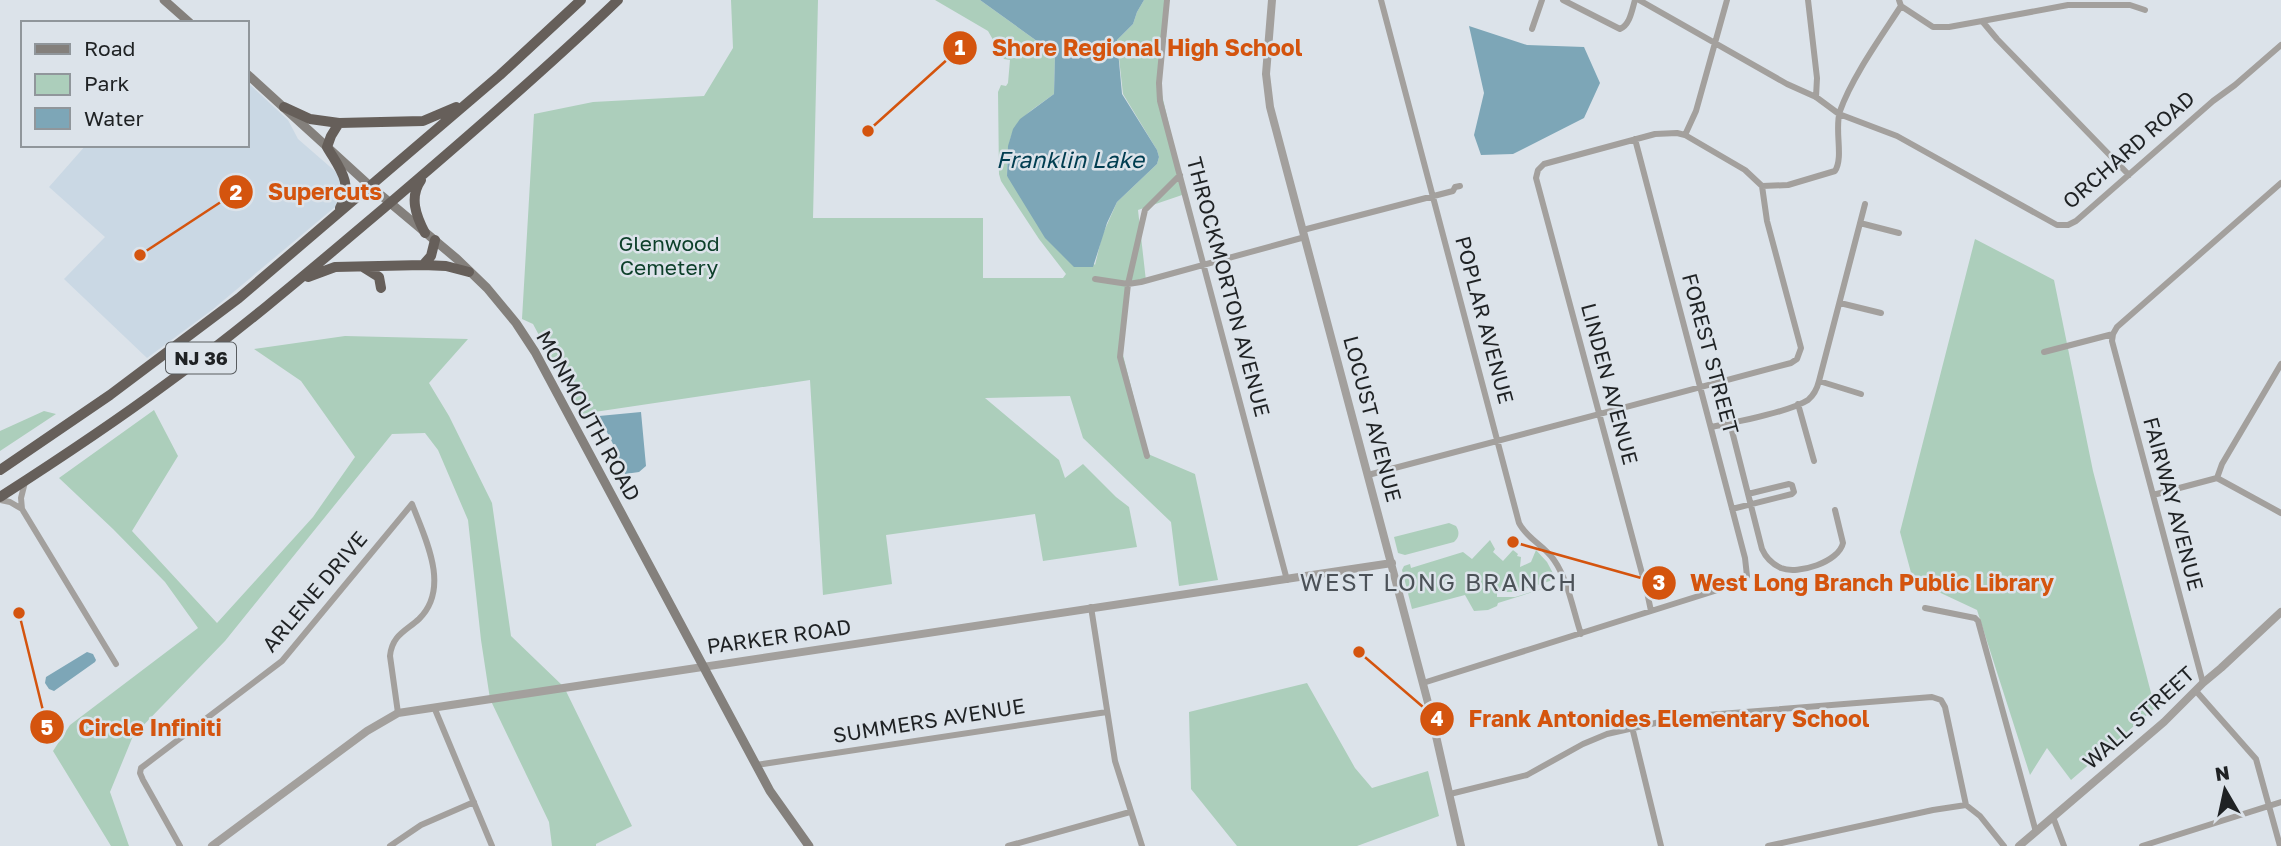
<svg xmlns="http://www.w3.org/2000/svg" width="2281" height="846" viewBox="0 0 2281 846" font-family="'Golos Text',sans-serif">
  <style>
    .built { fill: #cad8e4 }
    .green { fill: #accebb }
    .water { fill: #7da6b7 }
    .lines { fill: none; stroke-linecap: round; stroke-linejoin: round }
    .minor { stroke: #a3a09d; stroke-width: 6 }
    .tertiary { stroke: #a3a09d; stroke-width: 8 }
    .secondary { stroke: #84807c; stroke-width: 9 }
    .trunk { stroke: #665f5a; stroke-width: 10 }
    .labels { text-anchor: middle; stroke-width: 5; stroke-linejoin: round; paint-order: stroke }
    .shield { fill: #dce3ea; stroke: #585c5f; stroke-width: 2 }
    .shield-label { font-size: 19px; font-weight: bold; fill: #1f2224 }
    .street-label { font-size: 21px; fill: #1f2224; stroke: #dce3ea }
    .park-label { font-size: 21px; fill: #0c3f29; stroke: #dce3ea }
    .water-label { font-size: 23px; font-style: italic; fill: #003d50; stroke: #dce3ea }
    .quarter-label { font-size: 24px; letter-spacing: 2px; fill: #4c5258; stroke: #dce3ea }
    .leader { fill: none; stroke: #d4540e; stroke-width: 2.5 }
    .callout-dot { fill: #d4540e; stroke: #dce3ea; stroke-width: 2.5 }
    .mark-label { font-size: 21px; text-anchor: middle; font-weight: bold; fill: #fff }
    .callout-label { font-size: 23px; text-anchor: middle; font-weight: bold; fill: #d4540e; stroke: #dce3ea; stroke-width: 5; stroke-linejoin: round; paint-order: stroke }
  </style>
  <rect width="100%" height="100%" fill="#dce3ea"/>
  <path class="built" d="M247,82L288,120L298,139L336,172L344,185L335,207L212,310L147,358L64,279L105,237L49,187L86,145H247Z"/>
  <path class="green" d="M731,0H818L813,218H983V278H1063L1066,274L1039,239L1001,181L999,174L998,92L1001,85L1006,86L1008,83L1010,60L1004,59L988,31L935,0H980L1055,54L1054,94C1015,122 1007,125 1007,176L1095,265L1102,236L1117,202L1157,164L1159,157L1157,150L1123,94L1117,40L1133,24L1137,12L1144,0H1168L1160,86L1185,194L1138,210L1146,281L1129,283L1122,351L1148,454L1195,474L1218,580L1179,586L1171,522L1083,438L1070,396L985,398L1059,460L1065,478L1083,464L1116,497L1129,507L1137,547L1043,561L1035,514L886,535L892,584L823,595L810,380L581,414L533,324L522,319L534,114L593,102L704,96L733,48Z
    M1975,239L2054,280L2093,471L2155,708L2071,780L2047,748L2030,775L1977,610L1913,580L1900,532Z
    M345,336L468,339L429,383L449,416L492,503L511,636L564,687L632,826L596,844V846H552L549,822L490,699L481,640L468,520L438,450L425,433L392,434L225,641L133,736L110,792L129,846H111L53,751L70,725L198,628L165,582L113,529L59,478L154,410L178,456L132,531L217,623L313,517L355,457L301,381L254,349Z
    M44,411L56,414L0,451V431Z
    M1449,523L1456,526C1460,532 1459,538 1454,542L1405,555L1398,553L1394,537Z
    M1490,540L1495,549L1493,552L1503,561L1513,550L1518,554L1517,556L1521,557L1520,567L1531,562L1536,550L1547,562L1556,579L1515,592H1497V597H1515L1558,584L1498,603L1497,606L1488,610L1474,611L1465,595L1412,609L1402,570L1404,566L1410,564L1411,568L1463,552L1472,559Z
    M1307,683L1355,768L1372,788L1428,771L1439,816L1357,846H1237L1191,789L1189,712Z"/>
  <path class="water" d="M980,0H1144L1137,12L1133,24L1117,40L1122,94L1157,150L1159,157L1157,164L1117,202L1107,223L1093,267H1074L1045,238L1007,176L1008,146L1013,129L1020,119L1054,94L1055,54Z
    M1469,26L1527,45L1584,47L1600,83L1584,118L1513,154L1481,155L1474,135L1484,93Z
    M641,412L646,466L639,472L625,474L615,448L599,416Z
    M87,652L93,654L96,660L95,662L54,691L49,689L45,683L46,677Z"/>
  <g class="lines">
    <path class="minor" d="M1167,0L1159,83L1160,101L1287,580
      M1381,0L1519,523C1527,539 1544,545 1554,560C1568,580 1573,610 1581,634
      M1563,0L1620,29C1630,25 1632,10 1635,0
      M1639,0L1787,84L1816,97L1839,114L1897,136L2057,225H2068L2076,221L2213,101L2235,85L2281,45
      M1808,0L1817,78L1816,97
      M1899,0L1901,6L1933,27H1949L1982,21L1997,39L2129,175
      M1982,21L2068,5H2130L2145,10
      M1532,29L1542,0
      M1685,135L1696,111L1727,0
      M1762,186L1788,185L1835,171C1844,157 1834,129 1840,111C1852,77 1881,37 1901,6
      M1860,223L1899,233
      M1303,230L1453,191L1455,187L1460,186
      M1095,279L1128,284L1141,282L1305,237
      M1840,303L1881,313
      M2113,334L2112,341L2203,683
      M2044,352L2113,334L2117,327L2281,183
      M1819,381L1861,394
      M1798,404L1814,461
      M1730,423L1762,549C1766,558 1772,564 1781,568C1798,575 1839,562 1843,543L1835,510
      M1711,427C1732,423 1791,411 1808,400C1814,395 1817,389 1819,381L1865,204
      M1147,456L1120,357L1128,284L1145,210L1180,175
      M1368,475C1509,439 1650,400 1791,363L1797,359L1801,348L1767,221L1762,186L1745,170L1685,135L1677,133L1655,134L1544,164L1538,170L1536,178L1647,592L1651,611
      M2217,478L2281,513
      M25,482L21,498L22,509L116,664
      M2153,495L2217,478L2222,464L2281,364
      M0,500L10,502L22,509
      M1732,509L1792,494L1794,492L1792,485L1789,484L1748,494
      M1091,607L1115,761L1142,846
      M1925,608L1975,618L1978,621L2036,832
      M1423,683L1743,582L1747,576L1745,558L1635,139
      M2196,691L2256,759L2280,846
      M434,707L492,846
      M1632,727L1661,846
      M756,765L1107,712
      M1450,794L1527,775L1583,744L1607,734L1682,717L1932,697L1941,700L1945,707L1966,805L1980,816L2004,846
      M2053,817L2064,846
      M180,846L143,780L140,773L141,768L282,661L412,504C425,538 451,588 419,619C406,631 392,635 390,656L398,713
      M390,846L421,825L474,802
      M1008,846L1130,812
      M1768,846L1933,810L1966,805
      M2142,846L2281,802"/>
    <path class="tertiary" d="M1272,0L1266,74L1270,107L1431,714L1461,846
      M212,846L367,731L398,713L1392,563
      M2019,846L2164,722L2203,683L2221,668L2281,612"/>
    <path class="secondary" d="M164,0L190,23
      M247,74L370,186L457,259L487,288L516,323L535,352L770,791L809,846"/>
    <path class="trunk" d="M284,107L310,119L339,123L423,121L456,107
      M339,123L331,136L327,147C339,168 354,183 340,208
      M421,180C409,197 416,216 425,233
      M423,265L446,266L469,272
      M363,267L379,277L381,288
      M308,277L335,267L423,265L431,256L435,240
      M0,470L110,395L239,298L500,75L581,0
      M0,497C56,461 112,424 166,384C242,329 313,268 384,208C464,140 543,72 618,0"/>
  </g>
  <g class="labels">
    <rect class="shield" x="166" y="342.5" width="70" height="31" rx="5"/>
    <g class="shield-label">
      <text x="201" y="365">NJ 36</text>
    </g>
    <g class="street-label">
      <text transform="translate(2129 150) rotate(-41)" y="7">ORCHARD ROAD</text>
      <text transform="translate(1228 287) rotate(75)" y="7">THROCKMORTON AVENUE</text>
      <text transform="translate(1484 320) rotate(75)" y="7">POPLAR AVENUE</text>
      <text transform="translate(1710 354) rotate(75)" y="7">FOREST STREET</text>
      <text transform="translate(1609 384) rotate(75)" y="7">LINDEN AVENUE</text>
      <text transform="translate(588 416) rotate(61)" y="7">MONMOUTH ROAD</text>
      <text transform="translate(1372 419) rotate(75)" y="7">LOCUST AVENUE</text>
      <text transform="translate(2173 504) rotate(75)" y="7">FAIRWAY AVENUE</text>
      <text transform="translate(315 592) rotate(-50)" y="7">ARLENE DRIVE</text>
      <text transform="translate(779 637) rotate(-8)" y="7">PARKER ROAD</text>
      <text transform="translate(2139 718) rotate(-42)" y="7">WALL STREET</text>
      <text transform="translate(929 721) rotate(-9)" y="7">SUMMERS AVENUE</text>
    </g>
    <g class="park-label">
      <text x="669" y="251">Glenwood<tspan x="669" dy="24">Cemetery</tspan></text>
    </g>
    <g class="water-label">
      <text x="1070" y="168">Franklin Lake</text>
    </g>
    <g class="quarter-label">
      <text x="1439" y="591">WEST LONG BRANCH</text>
    </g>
  </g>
  <path class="leader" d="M868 131L960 48M140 255L236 192M1513 542L1659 583M1359 652L1437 719M19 613L47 727"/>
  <g class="callout-dot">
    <circle cx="868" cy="131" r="7"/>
    <circle cx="140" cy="255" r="7"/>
    <circle cx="1513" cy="542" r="7"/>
    <circle cx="1359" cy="652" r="7"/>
    <circle cx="19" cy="613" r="7"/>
    <circle cx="960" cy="48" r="18"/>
    <circle cx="236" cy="192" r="18"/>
    <circle cx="1659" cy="583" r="18"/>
    <circle cx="1437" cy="719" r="18"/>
    <circle cx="47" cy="727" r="18"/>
  </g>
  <g class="mark-label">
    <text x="960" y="55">1</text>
    <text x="236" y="200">2</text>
    <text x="1659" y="590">3</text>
    <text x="1437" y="726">4</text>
    <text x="47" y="735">5</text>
  </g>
  <g class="callout-label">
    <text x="1147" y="56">Shore Regional High School</text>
    <text x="325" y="200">Supercuts</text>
    <text x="1872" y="591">West Long Branch Public Library</text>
    <text x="1669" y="727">Frank Antonides Elementary School</text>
    <text x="150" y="736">Circle Infiniti</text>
  </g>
  <rect x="21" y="21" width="228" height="126" fill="#dce3ea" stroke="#90969b" stroke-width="2"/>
  <rect x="35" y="44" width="35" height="10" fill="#84807c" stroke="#90969b" stroke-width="2"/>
  <text x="84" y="56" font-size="21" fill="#1f2224">Road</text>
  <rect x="35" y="74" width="35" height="21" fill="#accebb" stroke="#90969b" stroke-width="2"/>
  <text x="84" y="91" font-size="21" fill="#1f2224">Park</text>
  <rect x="35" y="108" width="35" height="21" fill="#7da6b7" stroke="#90969b" stroke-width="2"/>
  <text x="84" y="126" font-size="21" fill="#1f2224">Water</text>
  <g transform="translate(2225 790) rotate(351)" stroke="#dce3ea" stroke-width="5" paint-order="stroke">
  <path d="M0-5L12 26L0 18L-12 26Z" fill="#1f2224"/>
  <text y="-10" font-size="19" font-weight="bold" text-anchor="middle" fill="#1f2224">N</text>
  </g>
</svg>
